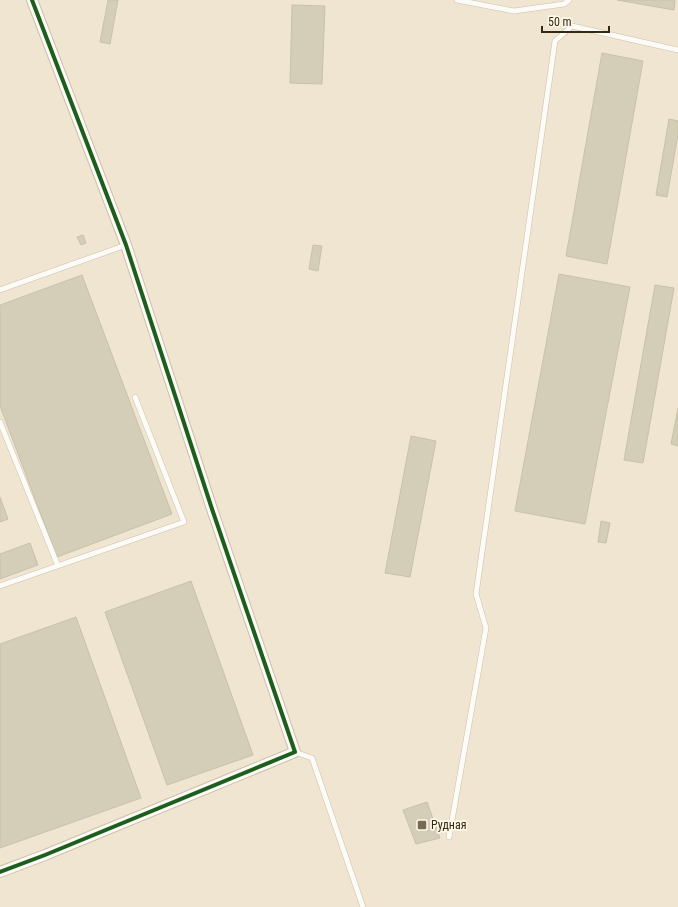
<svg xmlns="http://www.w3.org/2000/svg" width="678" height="907" viewBox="0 0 678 907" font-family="'Roboto Condensed',sans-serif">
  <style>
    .building { fill: #d4ceb8; stroke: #c8c2ab }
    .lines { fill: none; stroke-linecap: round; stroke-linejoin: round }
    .lane-casing { stroke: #cbc1ab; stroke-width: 6 }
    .street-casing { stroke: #cbc1ab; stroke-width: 12 }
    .lane { stroke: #fdfbf8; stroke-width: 5 }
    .street { stroke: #fdfbf8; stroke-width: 10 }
    .cycleway-casing { stroke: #fef8eb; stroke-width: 6 }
    .cycleway { stroke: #1b5e20; stroke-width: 4 }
    .poi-dot { fill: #766b52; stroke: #fef8eb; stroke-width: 1.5 }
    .labels { text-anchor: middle; stroke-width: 3.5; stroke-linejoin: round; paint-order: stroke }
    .poi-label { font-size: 12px; fill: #35290e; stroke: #fef8eb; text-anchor: start }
  </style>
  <rect width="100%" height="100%" fill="#efe5d0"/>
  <path class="building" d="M108,0H118L110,44L100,42Z
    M617,0H675L674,10Z
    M292,5L325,6L322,84L290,83Z
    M602,53L643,61L607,264L566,256Z
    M669,119L678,121V135L667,197L656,195Z
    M83,235L86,243L81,245L77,237Z
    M313,245L322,246L318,271L309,269Z
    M559,274L630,287L585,524L515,511Z
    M82,275L172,514L57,557L0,406V305Z
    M655,285L674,288L643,463L624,460Z
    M678,408V446L671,444Z
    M411,436L436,441L410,577L385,573Z
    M0,497L8,519L0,522Z
    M601,521L610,523L606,543L598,542Z
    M30,543L38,565L0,579V554Z
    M191,581L253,755L167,785L105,612Z
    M76,617L141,798L0,848V644Z
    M427,802L440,838L416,844L403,810Z"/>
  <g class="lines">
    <defs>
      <path id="lane" d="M457,0L514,11L564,4L569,0
        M0,290L126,245
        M0,422L58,566
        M0,586L184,522L135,397
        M295,752L312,758L363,907
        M449,837L486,628L476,594L555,41L572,26L678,50"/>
      <path id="street" d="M0,872L45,855L295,752L212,509L126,245L32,0"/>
    </defs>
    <use href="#lane" class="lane-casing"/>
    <use href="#street" class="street-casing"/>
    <use href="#lane" class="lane"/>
    <use href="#street" class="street"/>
    <defs>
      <path id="cycleway" d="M0,872L45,855L295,752L212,509L126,245L32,0"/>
    </defs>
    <use href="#cycleway" class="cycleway-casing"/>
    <use href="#cycleway" class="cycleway"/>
  </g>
  <rect class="poi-dot" x="417" y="820" width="10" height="10" rx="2"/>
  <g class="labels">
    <g class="poi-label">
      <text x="431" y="829">Рудная</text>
    </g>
  </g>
  <path d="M542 26v6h67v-6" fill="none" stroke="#35290e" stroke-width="2"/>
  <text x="548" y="26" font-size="12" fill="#35290e" stroke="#fef8eb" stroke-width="3" paint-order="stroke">50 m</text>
</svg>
